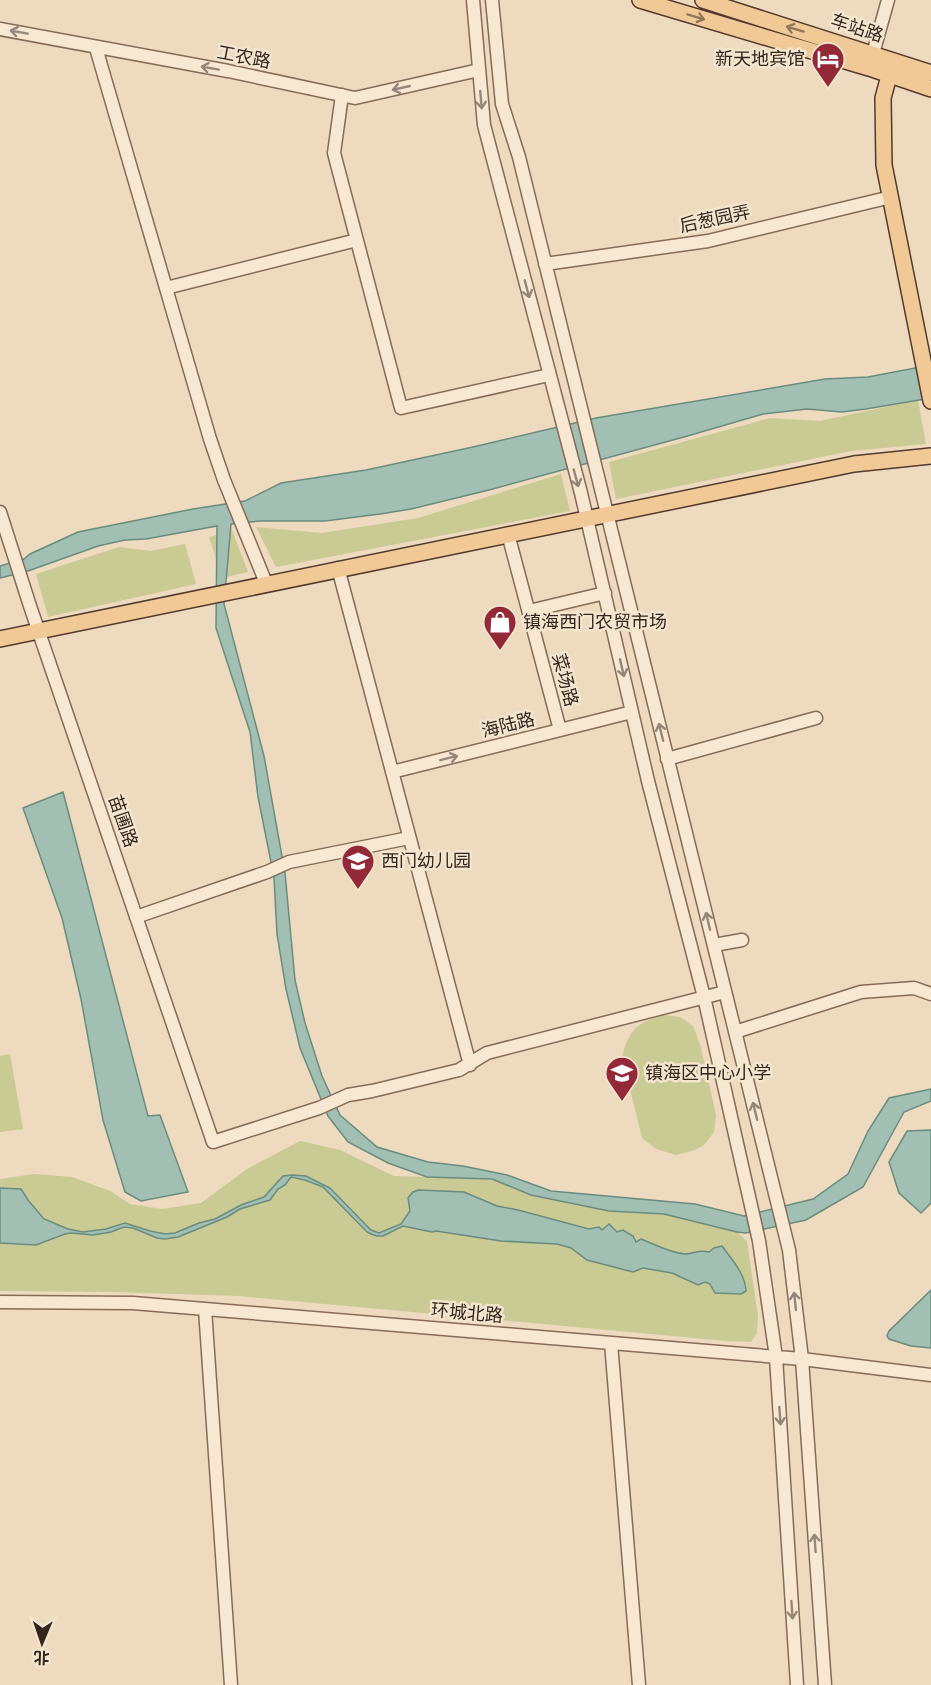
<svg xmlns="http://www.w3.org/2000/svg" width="931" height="1685" viewBox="0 0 931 1685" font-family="'PT Serif','Noto Sans SC',serif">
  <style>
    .green { fill: #caca94 }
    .water { fill: #a2bfb3; stroke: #6a8c7f; stroke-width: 1.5 }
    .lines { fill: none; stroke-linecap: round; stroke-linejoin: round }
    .minor-casing { stroke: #856b58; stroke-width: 15 }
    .major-casing { stroke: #533a2d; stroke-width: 18 }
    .minor { stroke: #f8e8d2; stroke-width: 12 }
    .major { stroke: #f0c997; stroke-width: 15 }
    .oneway { stroke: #92775a }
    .oneway2 { stroke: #968677 }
    .labels { text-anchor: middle; stroke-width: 5; stroke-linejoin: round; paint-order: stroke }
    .street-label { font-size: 18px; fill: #35251c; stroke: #f4e5cf }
    .poi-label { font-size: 18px; fill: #35251c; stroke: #f4e5cf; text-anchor: start }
  </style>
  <rect width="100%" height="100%" fill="#eddabf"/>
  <path class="green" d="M918,400L926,444L851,451L616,499L609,462L770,418L820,421Z
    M561,474L570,511L276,567L256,527L322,533L418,518Z
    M232,530L248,572L222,578L209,537Z
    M185,544L196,584L48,617L36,574L119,547L151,551Z
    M665,1015L680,1017L693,1026L700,1044L716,1115L714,1132L704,1145L695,1150L676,1155L656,1149L642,1138L622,1057C630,1028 636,1023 665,1015Z
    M10,1054L23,1129L0,1132V1056Z
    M300,1141L340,1150L394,1176L492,1179L531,1195L609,1210L664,1214L737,1232L747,1241L758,1316L757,1333L751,1342L726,1341L239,1296L112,1292L0,1291V1179L34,1174L72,1177L110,1191L130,1204L162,1209L201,1203L247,1169Z"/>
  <path class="water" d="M931,365V398L866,409L842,412L807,409L763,414L684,437L489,490L411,509L380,514L325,521H260L231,524L224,604L264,756L285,873L295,980L305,1023L322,1076L340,1115L377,1147L428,1162L463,1166L507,1175L551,1191L695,1204L744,1216L813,1199L848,1174L868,1131L889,1098L931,1089V1101L904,1112L863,1187L806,1220L746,1233L737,1232L664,1214L609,1211L531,1195L492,1179L427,1177L388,1163L348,1142L328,1116L300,1048L286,989L277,934L274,877L258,797L250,732L216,628L217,526L146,539L125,540L98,546L28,571L0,578V566L24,559L30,554L78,532L193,509L245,501L281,483L366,470L473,447L596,418L825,379L868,377Z
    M63,792L148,1116L160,1115L188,1192L141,1201L125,1192L103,1120L81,999L62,918L23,808Z
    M931,1130V1203L921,1213L899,1193L889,1162L907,1131Z
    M292,1175L306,1176L330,1188L365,1224L371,1230L379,1233L401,1224L410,1211L408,1198L413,1192L418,1190L464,1192L497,1206L518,1210L589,1229L599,1227L602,1230L609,1224L617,1232L623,1230L633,1236L636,1242L641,1239C654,1244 670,1253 685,1254C694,1254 698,1249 709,1252L714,1248L722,1246C732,1260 745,1273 746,1291L741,1294L715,1293L710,1284L705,1282L698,1285L672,1273L643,1268L633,1272L587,1260L571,1248L557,1244L501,1241L436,1231L432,1232L403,1226L383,1236H377L371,1234L367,1232L323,1187L305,1180L291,1177L285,1185L278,1189L270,1200L240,1209L227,1217L178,1237L165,1239L157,1238L133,1228L124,1227L111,1232L93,1235L71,1233L65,1234L36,1245L0,1243V1188L21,1189L28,1200L44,1219L68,1229L83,1232L106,1229L125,1223L150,1231L165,1234L175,1233L199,1223L215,1219L241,1205L264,1197L283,1176Z
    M931,1290V1348L911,1346L889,1339L887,1336L889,1331Z"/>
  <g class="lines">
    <defs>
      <path id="minor" d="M473,0L484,125L581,493L648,781L704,997L759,1241L776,1357L797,1685
        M492,0L502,104L519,157L789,1250L802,1359L825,1685
        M0,29L228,71L355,98L479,70
        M96,48L210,439L224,480L266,583
        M871,61L888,0
        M342,95L334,153L401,408L549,375
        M545,264L708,241L891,197
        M166,288L357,240
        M0,512L30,606L213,1142L319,1108L348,1095L372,1091L459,1070L487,1053L725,992
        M508,534L560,730
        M338,568L470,1065
        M529,611L605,593
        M667,759L816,718
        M392,772L632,712
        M136,917L267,872L289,862L409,838
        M714,945L742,940
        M735,1032L861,992L914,988L931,994
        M0,1302L133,1303L802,1359L931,1375
        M205,1309L231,1685
        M611,1343L639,1685"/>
      <path id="major" d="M640,0L869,68L931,89
        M703,0L931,73
        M893,61L883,98L884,165L931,401
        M0,639L854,464L931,456"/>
    </defs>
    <use href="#minor" class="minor-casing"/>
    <use href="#major" class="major-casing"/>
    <use href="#minor" class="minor"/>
    <use href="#major" class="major"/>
  </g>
  <defs><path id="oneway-shaft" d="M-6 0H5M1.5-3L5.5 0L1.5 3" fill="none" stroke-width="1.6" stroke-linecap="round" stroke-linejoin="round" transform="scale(1.5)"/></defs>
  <g class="oneway">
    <use href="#oneway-shaft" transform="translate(696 17) rotate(17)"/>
    <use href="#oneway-shaft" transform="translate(795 29) rotate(-163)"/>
  </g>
  <g class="oneway2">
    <use href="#oneway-shaft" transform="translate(19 32) rotate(-170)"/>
    <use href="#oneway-shaft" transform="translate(210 68) rotate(-170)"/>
    <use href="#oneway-shaft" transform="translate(401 88) rotate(167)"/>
    <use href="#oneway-shaft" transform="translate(481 100) rotate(85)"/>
    <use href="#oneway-shaft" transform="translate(527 289) rotate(75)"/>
    <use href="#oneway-shaft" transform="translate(576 478) rotate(75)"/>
    <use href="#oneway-shaft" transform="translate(622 668) rotate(77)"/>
    <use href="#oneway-shaft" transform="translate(661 732) rotate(-104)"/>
    <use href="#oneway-shaft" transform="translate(449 758) rotate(-14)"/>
    <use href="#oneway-shaft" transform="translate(708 921) rotate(-103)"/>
    <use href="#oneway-shaft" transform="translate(755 1111) rotate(-104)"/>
    <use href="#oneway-shaft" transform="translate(795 1301) rotate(-96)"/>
    <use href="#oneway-shaft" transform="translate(780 1416) rotate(86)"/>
    <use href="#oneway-shaft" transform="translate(815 1543) rotate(-94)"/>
    <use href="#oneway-shaft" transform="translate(792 1610) rotate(86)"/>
  </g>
  <defs>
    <symbol id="hotel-pin" viewBox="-11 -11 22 30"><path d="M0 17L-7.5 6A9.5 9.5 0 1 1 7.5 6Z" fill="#932937" stroke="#f4e5cf"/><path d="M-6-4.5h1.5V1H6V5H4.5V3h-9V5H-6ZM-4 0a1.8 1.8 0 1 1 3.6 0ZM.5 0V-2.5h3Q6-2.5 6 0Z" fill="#fff"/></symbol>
    <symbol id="shop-pin" viewBox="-11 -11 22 30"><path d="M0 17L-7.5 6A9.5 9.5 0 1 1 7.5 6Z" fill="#932937" stroke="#f4e5cf"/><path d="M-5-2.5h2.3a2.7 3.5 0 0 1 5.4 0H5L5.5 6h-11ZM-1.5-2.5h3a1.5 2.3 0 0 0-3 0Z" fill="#fff"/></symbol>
    <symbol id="school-pin" viewBox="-11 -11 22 30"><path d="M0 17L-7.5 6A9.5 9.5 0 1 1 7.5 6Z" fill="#932937" stroke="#f4e5cf"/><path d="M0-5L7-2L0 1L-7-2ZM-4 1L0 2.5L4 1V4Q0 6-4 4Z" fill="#fff"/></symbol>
  </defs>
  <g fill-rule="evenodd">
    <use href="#hotel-pin" x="809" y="40" width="38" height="52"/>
    <use href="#shop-pin" x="481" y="603" width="38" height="52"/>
    <use href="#school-pin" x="339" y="842" width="38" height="52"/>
    <use href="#school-pin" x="603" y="1054" width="38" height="52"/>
  </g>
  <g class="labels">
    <g class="street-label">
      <text transform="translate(857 28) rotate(18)" y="6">车站路</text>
      <text transform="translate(244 57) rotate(11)" y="6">工农路</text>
      <text transform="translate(715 219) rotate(-12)" y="6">后葱园弄</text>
      <text transform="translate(565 680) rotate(75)" y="6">菜场路</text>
      <text transform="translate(508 725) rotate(-14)" y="6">海陆路</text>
      <text transform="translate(123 821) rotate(71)" y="6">苗圃路</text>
      <text transform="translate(467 1313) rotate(5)" y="6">环城北路</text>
    </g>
    <g class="poi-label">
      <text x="805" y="65" text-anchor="end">新天地宾馆</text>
      <text x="523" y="628">镇海西门农贸市场</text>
      <text x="381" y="867">西门幼儿园</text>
      <text x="645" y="1079">镇海区中心小学</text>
    </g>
  </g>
  <g transform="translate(42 1643) rotate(182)" stroke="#f4e5cf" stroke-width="4.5" paint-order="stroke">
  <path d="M0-4.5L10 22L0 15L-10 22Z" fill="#35251c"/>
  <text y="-9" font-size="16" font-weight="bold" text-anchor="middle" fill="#35251c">北</text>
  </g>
</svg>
